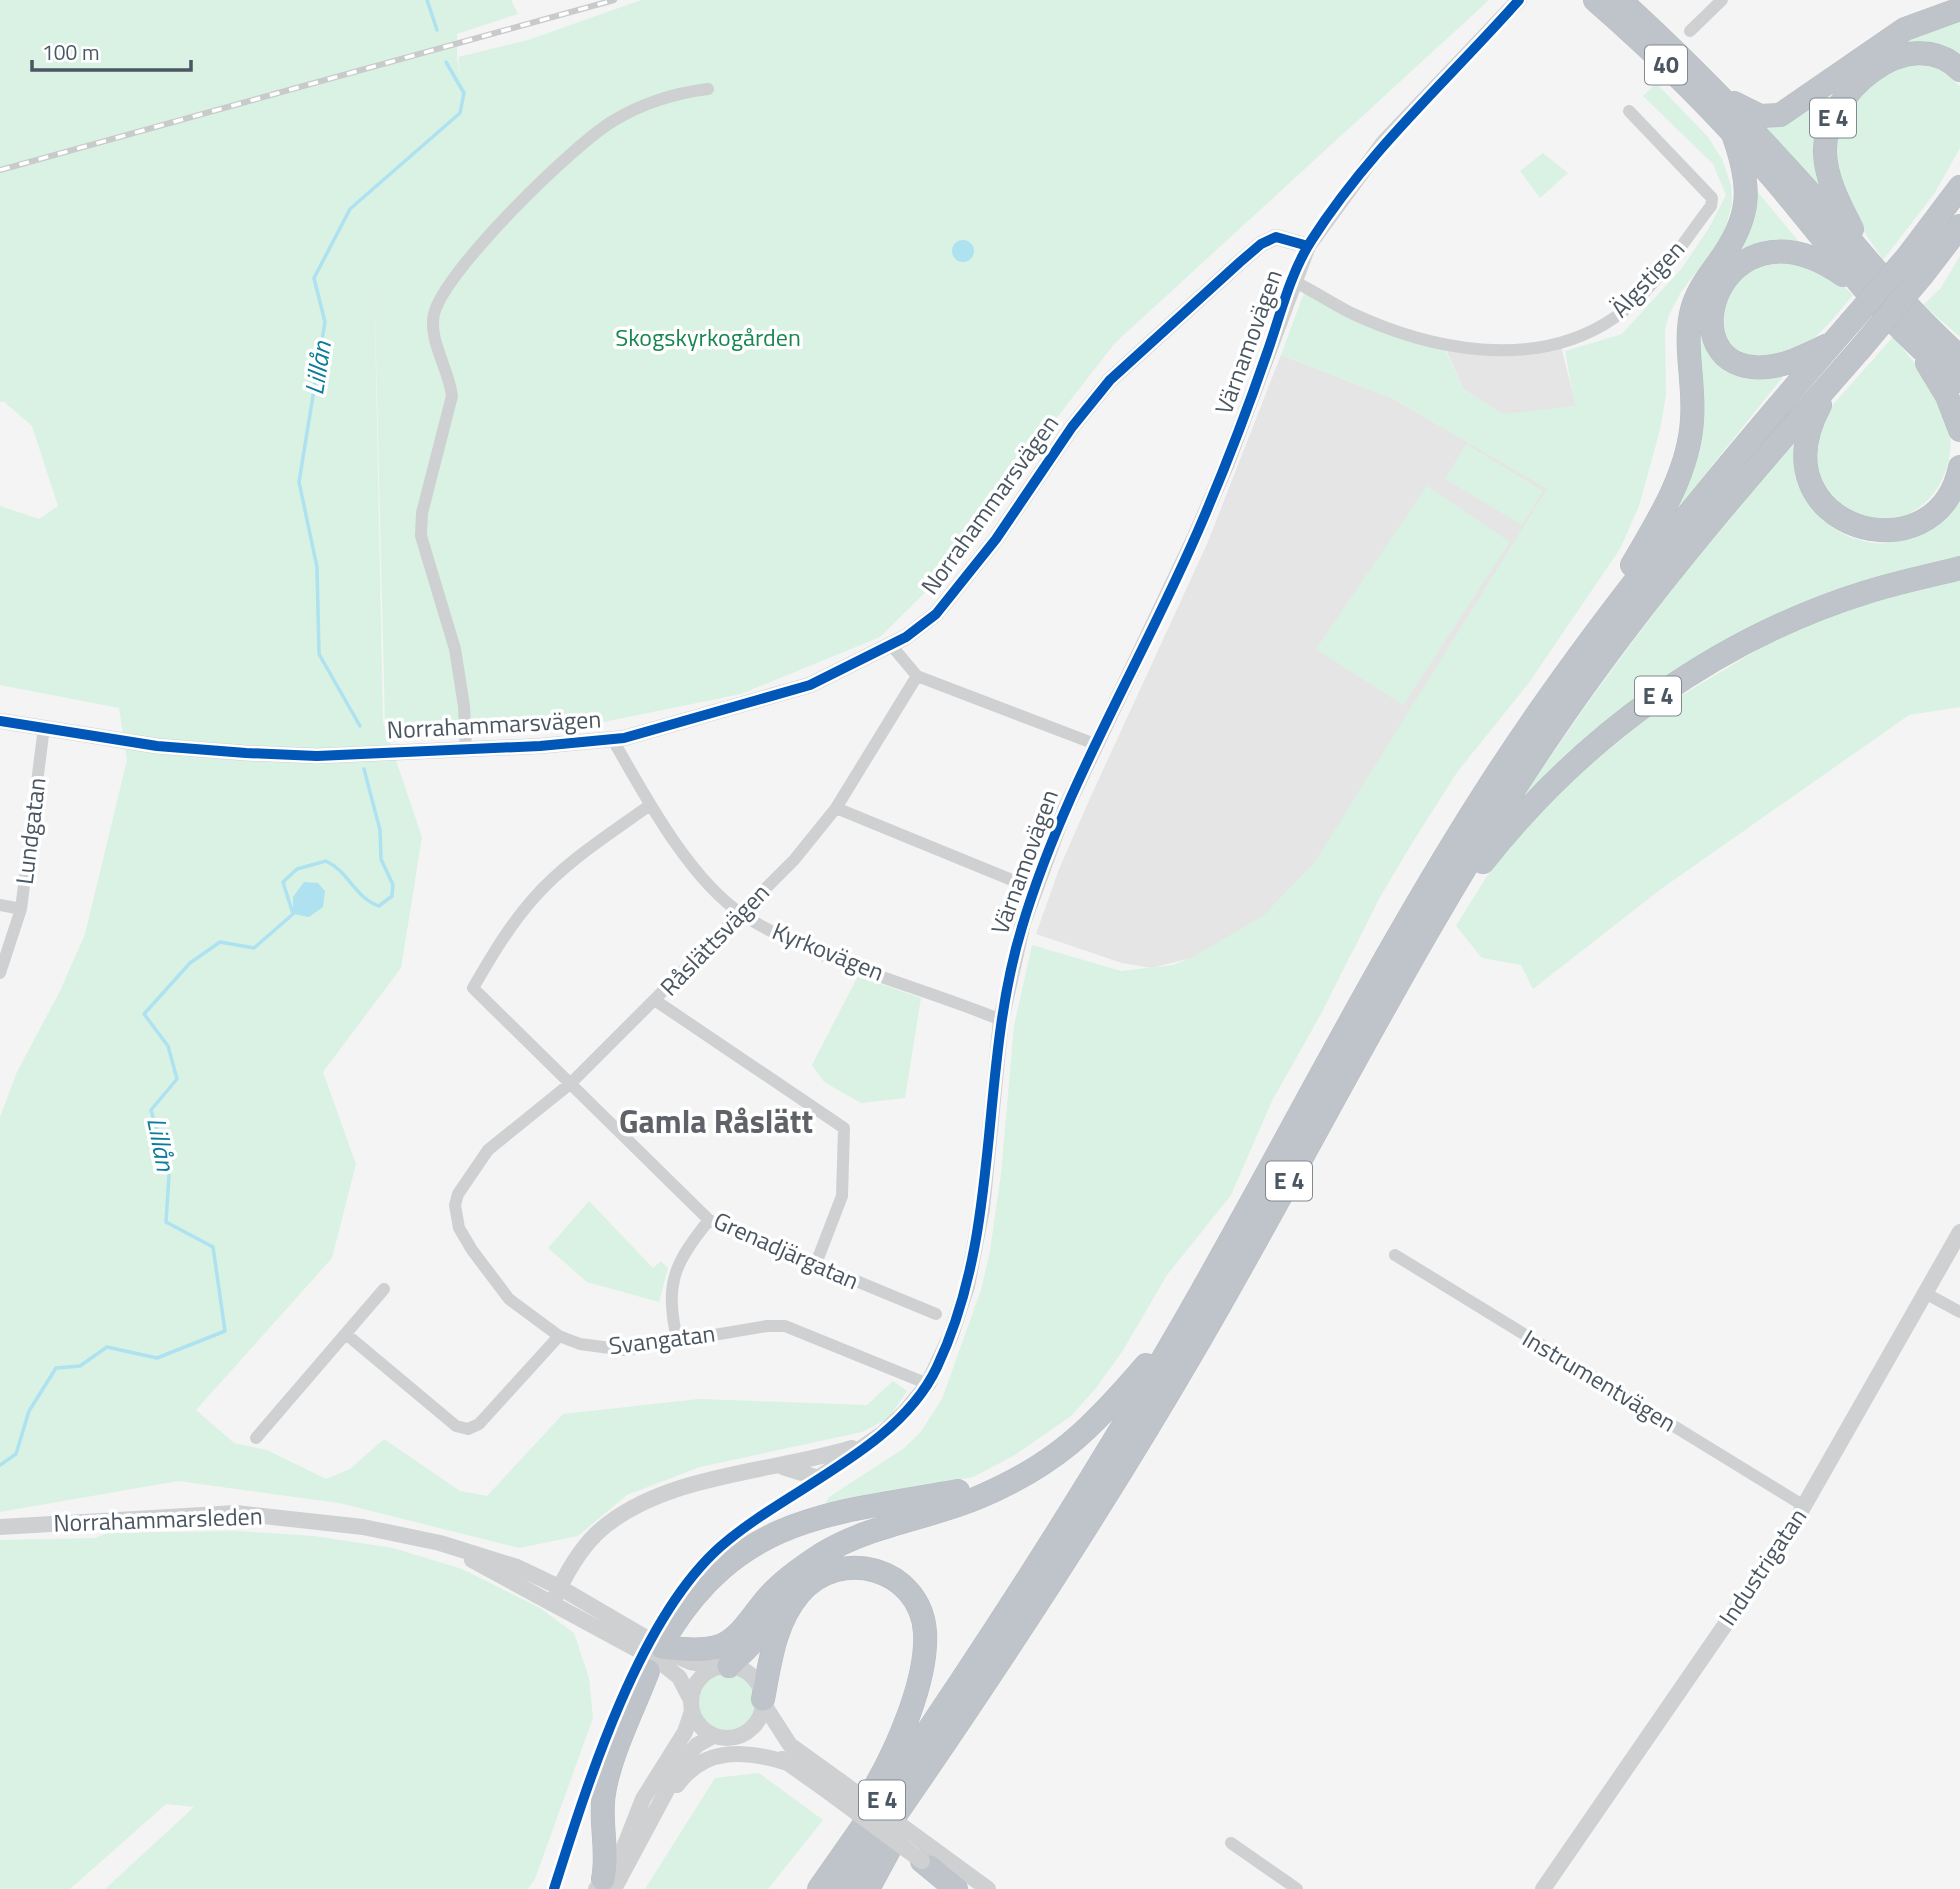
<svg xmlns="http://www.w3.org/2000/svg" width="1960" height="1889" viewBox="0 0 1960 1889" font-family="'Titillium Web',sans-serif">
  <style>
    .education { fill: #e6e5e6 }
    .green { fill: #d9f2e3 }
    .water { fill: #aee2f0 }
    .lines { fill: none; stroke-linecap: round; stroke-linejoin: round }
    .stream { stroke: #aee2f0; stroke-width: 3.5 }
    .motorway-casing { stroke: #b9bec3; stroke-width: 24 }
    .minor { stroke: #ced0d2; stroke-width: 12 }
    .tertiary { stroke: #ced0d2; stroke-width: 16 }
    .motorway { stroke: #bec4c9; stroke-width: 23 }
    .rail-casing { stroke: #c9cacc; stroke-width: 6 }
    .rail { stroke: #fff; stroke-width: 3.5; stroke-dasharray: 10; stroke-linecap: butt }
    .motorway-bridge-casing { stroke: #b9bec3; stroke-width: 24; stroke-linecap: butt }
    .tertiary-bridge { stroke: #ced0d2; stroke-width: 16 }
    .motorway-bridge { stroke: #bec4c9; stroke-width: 23 }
    .cycleway-casing { stroke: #fff; stroke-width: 15 }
    .cycleway { stroke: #0057b8; stroke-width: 10 }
    .labels { text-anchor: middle; stroke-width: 7; stroke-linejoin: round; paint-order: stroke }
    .shield { fill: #fff; stroke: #808990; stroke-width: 2 }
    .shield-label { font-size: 23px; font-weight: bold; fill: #4a5661 }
    .street-label { font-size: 24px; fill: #4a5661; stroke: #fff }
    .park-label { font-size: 24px; fill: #17864f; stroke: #fff }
    .water-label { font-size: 26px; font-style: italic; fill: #0c7c9b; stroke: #fff }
    .district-label { font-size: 32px; font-weight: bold; fill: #5f6368; stroke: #fff }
  </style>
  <rect width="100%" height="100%" fill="#f4f4f4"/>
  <path class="education" d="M1444,345L1561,346L1576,406L1504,415L1463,389Z
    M1281,355L1392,398L1549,489L1315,863L1264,916L1192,958L1151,968L1122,963L1036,934L1059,869L1091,796L1207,544Z"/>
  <path class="green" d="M0,0H511L518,14L457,34V59L461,76L458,57L528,40L641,0H1489L1115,343L1030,452L961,557L880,637L741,694L554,732L385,723L374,273L383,722L422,837L401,968L323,1072L356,1164L332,1258L196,1410L234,1443L267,1450L326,1479L350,1469L384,1439L460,1491L487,1496L563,1414L699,1399L867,1405L893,1381L907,1391L889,1418L862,1432L700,1467L627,1495L578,1536L519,1548L339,1503L178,1481L0,1512V1117L17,1072L60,991L85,934L127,760L119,708L0,685V506L39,519L58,506L32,426L3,401L0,402Z
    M1960,15V60L1938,49L1839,91L1833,205L1759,124L1881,49Z
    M1912,64L1936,66L1960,86V148L1934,194L1883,260C1873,243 1859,227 1851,209C1817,139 1841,91 1912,64Z
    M1656,83L1708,137L1722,159L1731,185L1732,204L1723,237L1681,292L1669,315L1665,329L1666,395L1660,430L1639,506L1620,549L1528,684L1458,771L1414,840L1380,897L1321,1014L1272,1101L1231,1195L1167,1275L1122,1352L1096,1388L1071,1416L1015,1455L973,1477L825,1505L829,1497L903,1449L920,1433L942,1399L981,1290L990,1251L1001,1174L1014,1026L1032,945L1121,971L1173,965L1191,958L1263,916L1315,862L1547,489L1394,399L1281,355L1304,293L1443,345L1463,389L1503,414L1575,406L1565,351L1622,334L1682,268L1709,228L1726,195L1713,164L1643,96Z
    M1543,153L1568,173L1540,198L1520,171Z
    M1756,190L1804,248L1725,269L1716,355L1790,368L1658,533L1682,478L1692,342Z
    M1960,256V337L1923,305L1940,289Z
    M1781,259L1835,278L1853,295C1829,324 1796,368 1753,359C1743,357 1733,350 1724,345L1719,300L1755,266Z
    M1893,337C1913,360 1937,388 1948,417C1960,471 1930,521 1874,522C1860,522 1839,505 1826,498L1812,449L1829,409Z
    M1798,435C1806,459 1812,497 1824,518C1829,527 1841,533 1850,537C1903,557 1924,526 1960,493V562L1739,639L1509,818C1598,683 1693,558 1798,435Z
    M1466,444L1543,491L1522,525L1445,479Z
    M1427,486L1510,542L1403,705L1316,649Z
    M1960,580V707L1909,715L1661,889L1533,989L1521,965L1482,958L1456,926L1485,879L1526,823L1584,770L1654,712L1772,641L1841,609Z
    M858,976L921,998L905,1098L861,1103L824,1082L812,1065Z
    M589,1201L653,1268L661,1261L668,1268L659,1302L587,1282L548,1248Z
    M237,1531L314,1536L393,1548L462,1569L540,1608L574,1633L589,1678L593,1718L535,1879L528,1889H105L194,1807L166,1804L70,1889H0V1540L95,1538L107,1533Z
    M698 1702a29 29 0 1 1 58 0a29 29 0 1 1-58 0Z
    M759,1773L823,1820L768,1889H645L715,1778Z"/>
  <path class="water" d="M952 251a11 11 0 1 1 22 0a11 11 0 1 1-22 0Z
    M304,882L318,883L325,891L323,907L309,917L293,914V897Z"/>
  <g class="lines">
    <path class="stream" d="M427,0L437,30
      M360,726L319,654L317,567L299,482L325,322L314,278L350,209L460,113L464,93L446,62
      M0,1465L16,1454L29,1411L56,1368L80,1366L107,1347L157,1358L225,1331L213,1247L166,1222L169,1176L151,1110L177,1079L168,1046L144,1014L190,963L220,942L254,948L293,914L283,882L297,869L326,861C349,872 355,898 379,906L392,896L393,885L381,859L380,830L364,769"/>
    <defs>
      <path id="motorway" d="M1595,0C1658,55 1718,114 1772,177C1834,249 1883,323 1960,381
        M1620,0C1687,61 1749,125 1810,193C1859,249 1903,307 1960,357
        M1734,103L1760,116L1780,115L1905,29L1960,9
        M1852,229C1840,205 1826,180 1825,153C1822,95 1909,19 1960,70
        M1908,256L1960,187
        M1924,273L1960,226
        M1828,345C1808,354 1789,365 1767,367C1662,377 1717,187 1843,275
        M1927,363L1947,396L1960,430
        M1820,405C1753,529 1937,581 1960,467
        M1632,565C1658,521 1689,472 1692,420C1695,385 1684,348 1691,314C1695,294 1707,278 1718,263C1752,217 1752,187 1733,134
        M1483,862C1581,738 1715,639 1867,592C1898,582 1929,576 1960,568
        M670,1630C744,1514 836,1513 958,1491
        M662,1647C681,1649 702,1652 720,1646C743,1637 755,1610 772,1593C786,1578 805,1565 822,1554C870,1525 926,1519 977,1498C1056,1465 1092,1428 1146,1365
        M729,1666L750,1645L768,1612
        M763,1699C770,1663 774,1624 799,1594C839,1546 920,1567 925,1632C928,1680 896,1752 872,1792
        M922,1861L956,1889
        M603,1879C609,1850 599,1823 604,1793C610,1754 634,1708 648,1671
        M819,1889C948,1706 1070,1520 1182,1326C1287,1144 1380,954 1495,777C1600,616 1723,469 1849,324
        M844,1889C969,1711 1089,1531 1198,1343C1316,1140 1419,927 1552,732C1645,595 1752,472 1861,348
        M868,1889L895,1839"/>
    </defs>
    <use href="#motorway" class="motorway-casing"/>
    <path class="minor" d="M1690,31L1722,0
      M1293,281C1312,290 1330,302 1349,312C1429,350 1535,372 1614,318C1654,292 1682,243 1711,206L1712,198L1629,111
      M891,645L917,676L836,808L794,860L571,1083L488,1150L458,1194L455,1205L459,1228L472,1250L509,1299L559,1336L580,1344L625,1350L767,1326H785L928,1384
      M917,676L1095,744
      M613,740C645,796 689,879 743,915C816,962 919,986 1001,1020
      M466,749L464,706L455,649L421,536L422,513L452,396C449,369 428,340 434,314C444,271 573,145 613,121C641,104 675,93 708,89
      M650,805C610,834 566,861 533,899C509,926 491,957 473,988L709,1220L936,1314
      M836,808L1034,889
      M0,905L21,909
      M0,973L21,909L44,727
      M656,1001L844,1128L842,1196L815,1266
      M1395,1255L1804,1506
      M1925,1293L1960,1312
      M346,1334L456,1426L468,1429L479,1424L559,1336
      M677,1340C665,1283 673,1265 709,1220
      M256,1438L384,1289
      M660,1625C706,1552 747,1525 818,1478
      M1231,1843L1297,1889
      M554,1889L595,1767L638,1667"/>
    <path class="tertiary" d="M0,721L157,746L246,753L317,756L540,746L624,738L810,685L906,637L936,614L996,539L1072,427L1110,380L1240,262L1261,244L1276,237L1308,246
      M783,1467L818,1478L883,1433L904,1413L928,1384L951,1335L967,1286L982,1209L1001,1020L1023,923L1063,814L1195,537L1227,463L1308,246L1384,142L1519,0
      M0,1527L236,1513L363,1527L440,1543L517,1567L559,1587L677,1656L690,1662L718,1667
      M472,1560L660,1662L679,1677L691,1700
      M553,1602C563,1579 577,1553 596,1534C659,1474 771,1473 852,1448
      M691 1702a36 36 0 1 1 72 0a36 36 0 1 1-72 0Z
      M763,1703L790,1745L840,1781
      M782,1759L830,1793
      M677,1785C705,1746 746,1750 788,1763
      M932,1848L988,1889
      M596,1889L619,1860L643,1799L685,1732L692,1711
      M614,1889L682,1762L697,1745L713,1736
      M1543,1889L1789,1532L1960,1232"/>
    <use href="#motorway" class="motorway"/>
    <defs>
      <path id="rail" d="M0,170L614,0"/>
    </defs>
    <use href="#rail" class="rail-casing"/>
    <use href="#rail" class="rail"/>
    <defs>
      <path id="motorway-bridge" d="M1849,324L1908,256
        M1861,348L1924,273"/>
    </defs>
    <use href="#motorway-bridge" class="motorway-bridge-casing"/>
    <path class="tertiary-bridge" d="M840,1781L932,1848
      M830,1793L922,1861"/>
    <use href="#motorway-bridge" class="motorway-bridge"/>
    <defs>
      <path id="cycleway" d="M0,721L157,746L246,753L317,756L540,746L624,738L810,685L906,637L936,614L996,539L1072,427L1110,380L1240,262L1261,244L1276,237L1308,246
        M554,1889C587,1785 638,1620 720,1547C787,1488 898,1450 937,1367C1003,1228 978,1071 1022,927C1065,783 1146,655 1204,517C1227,463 1248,408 1267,353C1280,316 1290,274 1311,241C1369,150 1448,80 1519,0"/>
    </defs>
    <use href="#cycleway" class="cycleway-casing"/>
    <use href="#cycleway" class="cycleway"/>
  </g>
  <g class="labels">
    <g class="shield">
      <rect x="1645" y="45.5" width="42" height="39" rx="5"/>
      <rect x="1810" y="98.5" width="46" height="39" rx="5"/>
      <rect x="1635" y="676.5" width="46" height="39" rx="5"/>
      <rect x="1266" y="1161.5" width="46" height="39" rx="5"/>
      <rect x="859" y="1780.5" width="46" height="39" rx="5"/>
    </g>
    <g class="shield-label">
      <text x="1666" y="73">40</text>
      <text x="1833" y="126">E 4</text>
      <text x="1658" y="704">E 4</text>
      <text x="1289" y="1189">E 4</text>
      <text x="882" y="1808">E 4</text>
    </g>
    <g class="street-label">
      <text transform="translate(1648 279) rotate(-47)" y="8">Älgstigen</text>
      <text transform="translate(1249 342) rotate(-70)" y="8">Värnamovägen</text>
      <text transform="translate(990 505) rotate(-54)" y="8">Norrahammarsvägen</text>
      <text transform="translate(494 725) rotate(-3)" y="8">Norrahammarsvägen</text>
      <text transform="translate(31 831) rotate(-83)" y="8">Lundgatan</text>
      <text transform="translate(1025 862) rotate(-70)" y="8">Värnamovägen</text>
      <text transform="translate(715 940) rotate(-46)" y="8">Råslättsvägen</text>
      <text transform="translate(828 952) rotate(22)" y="8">Kyrkovägen</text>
      <text transform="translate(786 1251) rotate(24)" y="8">Grenadjärgatan</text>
      <text transform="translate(662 1340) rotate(-7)" y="8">Svangatan</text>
      <text transform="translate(1599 1381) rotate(31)" y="8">Instrumentvägen</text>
      <text transform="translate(158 1520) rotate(-2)" y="8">Norrahammarsleden</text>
      <text transform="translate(1763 1567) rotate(-56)" y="8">Industrigatan</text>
    </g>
    <g class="park-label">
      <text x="708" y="346">Skogskyrkogården</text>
    </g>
    <g class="water-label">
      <text transform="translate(318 368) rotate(-81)" y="9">Lillån</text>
      <text transform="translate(161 1144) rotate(79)" y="9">Lillån</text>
    </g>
    <g class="district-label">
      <text x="716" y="1133">Gamla Råslätt</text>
    </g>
  </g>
  <path d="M32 60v10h159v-10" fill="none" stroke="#4a5661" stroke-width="3.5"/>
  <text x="42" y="60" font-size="21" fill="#4a5661" stroke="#ffffff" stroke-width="5" paint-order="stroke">100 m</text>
</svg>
